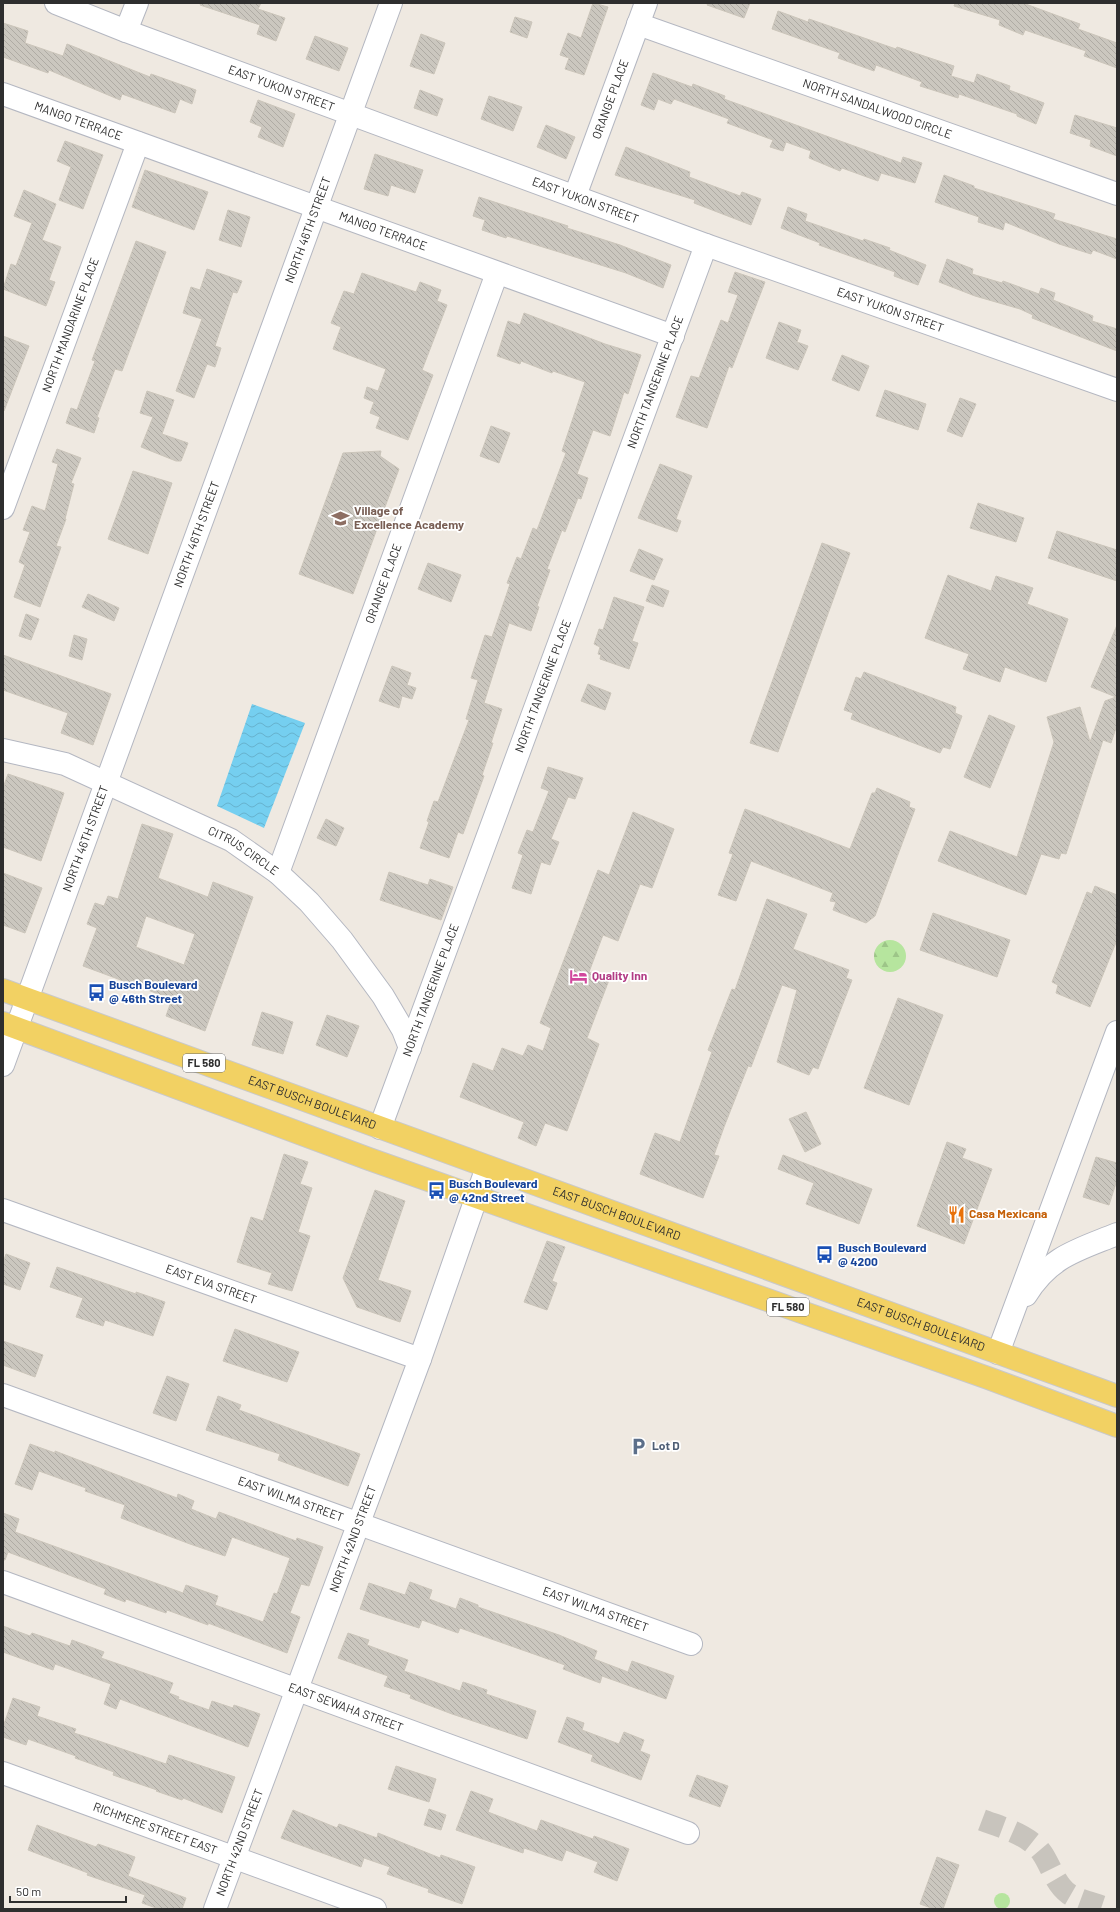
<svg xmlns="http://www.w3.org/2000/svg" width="1120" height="1912" viewBox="0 0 1120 1912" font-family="Barlow,sans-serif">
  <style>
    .green { fill: #b6e59e }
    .forest { fill: url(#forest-firs) }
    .water { fill: url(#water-waves) }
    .building { fill: url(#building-back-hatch); stroke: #cbc5ba; fill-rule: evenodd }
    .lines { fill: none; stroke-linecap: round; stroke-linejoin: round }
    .minor-tunnel { stroke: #c8c4bd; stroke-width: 22; stroke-dasharray: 22 11; stroke-linecap: butt }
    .minor-casing { stroke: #b4b7c1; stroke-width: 24 }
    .major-casing { stroke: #c9c9c9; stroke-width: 24 }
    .minor { stroke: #fff; stroke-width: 22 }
    .major { stroke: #f2d163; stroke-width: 22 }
    .labels { text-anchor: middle; stroke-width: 3.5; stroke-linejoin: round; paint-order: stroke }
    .shield { fill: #fff; stroke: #6d6d6d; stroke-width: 1 }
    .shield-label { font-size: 11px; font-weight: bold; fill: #2e2e2e }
    .street-label { font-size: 12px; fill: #2e2e2e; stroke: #fff }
    .education-label { font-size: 12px; font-weight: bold; fill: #785e54; stroke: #fff; text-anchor: start }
    .hotel-label { font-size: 12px; font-weight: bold; fill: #b23c85; stroke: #fff; text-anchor: start }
    .transit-label { font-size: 12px; font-weight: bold; fill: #164399; stroke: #fff; text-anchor: start }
    .food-label { font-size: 12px; font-weight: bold; fill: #c56008; stroke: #fff; text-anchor: start }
    .service-label { font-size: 12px; font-weight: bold; fill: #4e5e75; stroke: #fff; text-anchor: start }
  </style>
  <defs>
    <pattern id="forest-firs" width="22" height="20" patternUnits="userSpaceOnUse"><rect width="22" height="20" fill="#b6e59e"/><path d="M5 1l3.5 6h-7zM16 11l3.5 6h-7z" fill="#9dc588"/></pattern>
    <pattern id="water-waves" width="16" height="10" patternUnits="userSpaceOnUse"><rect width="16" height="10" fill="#75cff0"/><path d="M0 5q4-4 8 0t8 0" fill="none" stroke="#66b2ce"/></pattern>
    <pattern id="building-back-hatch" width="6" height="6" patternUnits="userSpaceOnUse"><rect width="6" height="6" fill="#cbc7bf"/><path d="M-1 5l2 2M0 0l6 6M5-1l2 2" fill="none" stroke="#afaba4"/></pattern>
  </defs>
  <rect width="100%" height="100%" fill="#efe9e1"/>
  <path class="green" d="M994 1901a8 8 0 1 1 16 0a8 8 0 1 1-16 0Z"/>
  <path class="forest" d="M874 956a16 16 0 1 1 32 0a16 16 0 1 1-32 0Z"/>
  <path class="water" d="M252,704L305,723L264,828L217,806Z"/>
  <path class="building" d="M201,3H261L258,9L285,18L276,41L257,34L260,25L200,5Z
    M593,3L608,7L584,75L565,69L569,58L560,55L568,33L581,38Z
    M708,3H750L744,18L707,5Z
    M955,3H1023L1080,24L1078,29L1117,43V68L1084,56L1086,51L1025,30L1023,35L999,25L1000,20L954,6Z
    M778,11L808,22L809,19L896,49L897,47L954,66L951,76L974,83L977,74L1010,86L1009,90L1044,103L1036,124L1017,116V114L959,94L958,98L920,86L922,82L876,65L874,71L838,58L840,53L772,29Z
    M515,17L532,22L527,38L510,32Z
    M3,23L28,31L25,43L63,56L67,44L150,77L151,74L196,90L192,104L180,99L175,113L122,94L120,100L49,70L48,73L3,57Z
    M421,34L445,43L434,74L410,66Z
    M315,36L348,48L339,71L306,59Z
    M653,73L692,87L693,84L725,96L724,99L901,163L903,157L922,163L915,183L881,173L878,181L842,168L840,171L809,158L811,151L786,142L783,151L770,147L773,140L727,123L729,119L674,99L671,104L658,99L654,110L641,105Z
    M420,90L443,99L437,116L414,108Z
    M489,96L522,107L513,131L481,119Z
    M258,100L295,114L283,147L258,137L262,127L250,122Z
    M1075,115L1117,128V156L1090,146L1091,140L1070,133Z
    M546,125L575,137L566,159L537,147Z
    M65,141L103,155L83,209L59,200L71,167L57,161Z
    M626,147L690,172L689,177L740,196L742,192L761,199L751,225L694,203L695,200L615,175Z
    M375,154L423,170L415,193L391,185L388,196L364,189Z
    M145,170L208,192L194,230L132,207Z
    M944,175L974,186V188L1055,214L1053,219L1117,239V259L1093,250L1091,254L1059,244L1005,222L1003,230L978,222L979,217L935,202Z
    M24,190L56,204L42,240L61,247L49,280L55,282L46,306L3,289L11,264L16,266L32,223L14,216Z
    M479,197L568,226L567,228L620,245L671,265L663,288L626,273L559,252L507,236L506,238L482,230L485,220L473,216Z
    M788,207L807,214L805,221L863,241L864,239L890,248L889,250L926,265L918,285L894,276L895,272L819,245L820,243L781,228Z
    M228,210L250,217L241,247L219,240Z
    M136,241L166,252L122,371L115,369L97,417L99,418L94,433L66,423L71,408L77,410L95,361L92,360Z
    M947,259L973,269L972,274L1002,283L1003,281L1039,294L1041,288L1055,293L1053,300L1093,316L1092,321L1117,329V351L1032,318L1033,315L1020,309L975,296L939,282Z
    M207,269L242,281L237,293L233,292L215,346L221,348L215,367L207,364L194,398L176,391L202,319L183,313L191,287L200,290Z
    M735,272L765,282L732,368L729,366L707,428L676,417L691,376L699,378L721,320L728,323L738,295L728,292Z
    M362,273L416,292L420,282L441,290L437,301L447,305L422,370L433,375L408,440L376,428L380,417L370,413L374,402L364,398L367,387L378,391L386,369L333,349L341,327L331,323L344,291L354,294Z
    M524,313L605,344L641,355L628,394L624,392L610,436L593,430L577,474L588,478L581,499L578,498L565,532L562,530L547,569L550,570L537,606L539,607L531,631L509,623L484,703L502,709L491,743H493L482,775L484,776L463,834L458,832L449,858L420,848L429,822L427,821L434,801L438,802L469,720L466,719L478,680L471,678L485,635L492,637L510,584L507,583L517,557L521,559L533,528L537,530L566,453L562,451L585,382L553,371L552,373L521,361L520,364L497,356L508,321L520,325Z
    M779,322L801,330L797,342L808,346L798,370L766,358Z
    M3,336L29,346L4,411H3Z
    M842,355L869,366L859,391L832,380Z
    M885,390L926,404L918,430L876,416Z
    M147,391L174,400L162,434L188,443L181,461H176L141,447L153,417L140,413Z
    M960,398L976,404L962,437L947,431Z
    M491,426L510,433L499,463L480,456Z
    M57,449L81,458L71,483L74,484L65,519H66L56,546L61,547L40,607L14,597L25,565L19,562L30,532L23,530L32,506L45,511L58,464L52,462Z
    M381,451L380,456L399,469L353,594L299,574L343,453Z
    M660,464L692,476L676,519L681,521L677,532L638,518Z
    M133,471L172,483L148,554L108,539Z
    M978,503L1024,518L1016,542L970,528Z
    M1057,531L1117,550V581L1048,558Z
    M822,543L850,553L778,752L750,743Z
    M639,549L663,559L654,580L630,571Z
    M428,563L461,575L451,602L418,589Z
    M948,575L991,591L996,576L1033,588L1027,604L1068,619L1046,682L1005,667L1000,682L963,669L969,654L925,638Z
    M652,585L669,591L663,607L646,601Z
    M88,594L119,608L114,621L82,607Z
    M614,597L644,607L632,641L638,643L629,669L600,659L601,655L598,654L600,647L594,644L599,629L603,630Z
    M26,614L39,619L31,640L19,636Z
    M1117,625V725L1111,743L1103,740L1066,854L1061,853L1059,859L1041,854L1026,895L938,861L950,831L1017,857L1054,742L1047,717L1080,707L1090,742L1105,701L1116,697L1091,687Z
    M74,635L87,639L82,660L69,656Z
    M3,655L111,694L93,745L61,733L68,713L3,690Z
    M392,666L411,673L407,685L416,688L412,699L402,696L399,708L379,701Z
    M864,672L956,707L955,713L962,716L950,749L943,747L940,753L851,719L853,713L844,710L856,677L861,679Z
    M588,684L611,693L605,710L581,701Z
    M989,715L1015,726L990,788L964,777Z
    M548,767L583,778L575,799L568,797L551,839L559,842L550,865L541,862L531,894L512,888L523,855L518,853L527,830L533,832L549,791L541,788Z
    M8,774L64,793L41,861L3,847V788Z
    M877,788L910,802L909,807L915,809L875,916L866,923L833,910L836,902L830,901L833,893L751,861L736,901L718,895L733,854L729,853L745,809L850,849L872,793H875Z
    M633,812L674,829L652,888L640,884L618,941L603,935L589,972L609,980L587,1038L599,1044L567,1131L545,1123L536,1146L518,1138L524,1122L460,1097L473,1063L493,1071L502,1048L523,1056L528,1045L543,1051L551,1028L540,1023L598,870L609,875Z
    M326,819L344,828L336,846L317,838Z
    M142,824L173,834L158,878L208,897L213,882L253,897L205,1031L166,1016L172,999L83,966L97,928L87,924L95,903L104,906L108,896L118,899ZM146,916L195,934L184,965L136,947Z
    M389,872L428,885L430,879L453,887L441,920L380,900Z
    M3,873L42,888L25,933L3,925Z
    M1095,886L1117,895V940L1090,1007L1056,993L1058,985L1052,982L1087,892L1092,894Z
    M767,899L807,914L793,949L849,970L846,978L852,980L818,1069L813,1067L809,1075L777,1062L797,990L782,985L751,1067L748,1066L724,1127L714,1155L719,1156L703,1198L640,1174L655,1133L680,1142L712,1052L708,1050L732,989L735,990Z
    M933,913L1010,940L997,977L920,950Z
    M898,998L943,1015L909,1105L864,1088Z
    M262,1012L293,1022L283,1054L252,1045Z
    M327,1015L359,1026L347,1057L316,1045Z
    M806,1112L821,1144L805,1152L789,1119Z
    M947,1142L966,1149L962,1158L992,1169L964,1244L917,1226Z
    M284,1154L308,1162L300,1184L312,1188L298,1232L310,1236L292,1291L268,1284L272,1273L237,1262L251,1217L263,1221Z
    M783,1155L872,1189L859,1224L806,1204L814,1183L778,1169Z
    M1096,1157L1117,1163V1180L1109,1205L1083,1197Z
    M375,1190L405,1201L378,1280L411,1291L400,1322L357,1307L343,1278Z
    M547,1241L565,1247L552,1281L557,1283L547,1310L524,1302Z
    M6,1254L30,1263L20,1290L3,1284V1263Z
    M57,1267L136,1294V1292L165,1302L153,1336L105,1320L103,1326L76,1317L83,1298L50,1287Z
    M235,1329L299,1352L287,1382L223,1361Z
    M3,1341L43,1355L35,1377L3,1365Z
    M167,1376L189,1384L176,1421L153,1413Z
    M218,1396L241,1405L239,1410L360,1454L348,1486L278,1460L280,1454L206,1430Z
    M30,1444L55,1453V1451L177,1498L178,1494L194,1501L191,1509L216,1519L219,1512L296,1541L297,1538L323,1547L309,1586L301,1584L290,1613L300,1617L287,1653L208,1623V1625L167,1610L166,1613L126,1599L125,1602L104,1594L106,1589L8,1552L5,1560H3V1513L19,1519L15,1532L183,1593L186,1585L218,1596L215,1605L263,1622L274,1593L277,1594L290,1558L232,1537L225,1556L190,1544L121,1518L125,1505L85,1491L86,1488L39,1471L32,1490L15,1484Z
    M410,1582L432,1590L429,1599L456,1609L460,1598L478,1605V1607L559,1635L597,1651L594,1659L628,1672L632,1661L674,1676L666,1699L602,1676L600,1683L563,1669L565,1665L460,1628L458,1633L422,1620L419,1628L360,1609L369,1583L405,1595Z
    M3,1626L30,1636L32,1633L70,1646L72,1640L104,1652L101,1658L173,1683L169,1693L179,1697L178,1699L209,1710L212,1701L233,1708L234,1705L260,1714L248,1747L120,1699L116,1709L104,1704L111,1684L55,1664L53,1670L3,1652Z
    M348,1633L369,1640L367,1645L408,1660L404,1671L460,1691L463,1682L487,1690L486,1694L536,1711L527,1739L452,1714L410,1698L411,1695L384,1686L388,1676L338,1658Z
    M13,1698L40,1707L37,1716L76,1729L74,1733L90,1738L166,1764L169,1755L235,1777L222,1813L183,1798L182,1800L156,1791L157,1790L113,1775L114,1772L75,1758L76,1756L28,1739L26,1745L3,1737V1727Z
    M567,1717L584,1723L582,1730L619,1744L624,1732L644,1740L640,1751L650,1755L641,1780L591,1761L593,1755L558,1742Z
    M396,1766L436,1779L429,1802L388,1789Z
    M697,1775L728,1786L720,1807L689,1796Z
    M471,1791L493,1799L488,1812L537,1831L541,1820L593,1839L594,1836L629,1849L617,1881L594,1872L598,1862L566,1850L562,1861L524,1848L523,1853L456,1830Z
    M429,1809L446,1815L441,1830L424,1825Z
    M293,1810L337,1828L339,1824L377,1838L378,1833L440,1858L441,1855L475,1867L462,1904L428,1892L429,1889L387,1874L390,1867L364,1858L361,1867L281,1838Z
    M37,1825L96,1847L98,1844L135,1857L128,1876L186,1898L182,1909H159L142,1903L145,1895L87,1875L88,1873L28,1850Z
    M937,1857L959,1865L943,1909H934L920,1904Z"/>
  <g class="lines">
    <path class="minor-tunnel" d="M982,1820C1003,1828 1028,1834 1042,1853C1051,1866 1055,1884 1069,1894C1080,1901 1097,1904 1109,1909"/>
    <defs>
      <g id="minor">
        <path id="s1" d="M56,3L126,31L706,245L1117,390"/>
        <path id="s2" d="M638,24L1117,194"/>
        <path d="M126,31L137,3"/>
        <path id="s3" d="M3,94L673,336"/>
        <path id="s4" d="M575,196L646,3"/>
        <path id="s5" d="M3,508L138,143"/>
        <path id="s6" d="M3,750L65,764L231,840L278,873L309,902L342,940L383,996L403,1030L410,1048"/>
        <path id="s7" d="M278,873L497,273"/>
        <path id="s8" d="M3,1065L391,3"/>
        <path id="s9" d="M380,1128L706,245"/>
        <path id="s10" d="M3,1210L420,1359"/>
        <path d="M1026,1295C1050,1256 1078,1250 1117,1234"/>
        <path d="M998,1353L1117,1032"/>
        <path id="s11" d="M3,1395L691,1644"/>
        <path id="s12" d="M3,1582L688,1833"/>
        <path id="s13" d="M3,1773L375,1909"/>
        <path id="s14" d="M215,1909L420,1359L487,1167"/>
      </g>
      <g id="major">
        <path id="s15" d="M3,990L1117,1396"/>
        <path d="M3,1023L369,1159L988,1378L1117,1426"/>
      </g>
    </defs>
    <use href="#minor" class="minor-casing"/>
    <use href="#major" class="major-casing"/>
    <use href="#minor" class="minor"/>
    <use href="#major" class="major"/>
  </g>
  <defs>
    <symbol id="school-bare" viewBox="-9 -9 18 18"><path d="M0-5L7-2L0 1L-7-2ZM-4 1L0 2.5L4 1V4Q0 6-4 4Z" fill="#8d6e63" stroke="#fff" stroke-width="2.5" paint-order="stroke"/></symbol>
    <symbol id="hotel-bare" viewBox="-9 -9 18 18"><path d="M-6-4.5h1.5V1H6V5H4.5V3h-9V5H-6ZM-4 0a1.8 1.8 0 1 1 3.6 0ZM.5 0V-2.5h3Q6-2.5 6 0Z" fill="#d1479c" stroke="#fff" stroke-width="2.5" paint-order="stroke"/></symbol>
    <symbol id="bus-bare" viewBox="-9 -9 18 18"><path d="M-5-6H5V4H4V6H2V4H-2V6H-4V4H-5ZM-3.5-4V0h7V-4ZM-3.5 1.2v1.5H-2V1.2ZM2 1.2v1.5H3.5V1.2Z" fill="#1a4fb4" stroke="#fff" stroke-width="2.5" paint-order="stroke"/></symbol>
    <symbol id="restaurant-bare" viewBox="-9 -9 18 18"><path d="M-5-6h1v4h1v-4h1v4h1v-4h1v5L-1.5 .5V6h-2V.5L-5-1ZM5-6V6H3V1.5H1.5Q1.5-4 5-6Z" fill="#e8710a" stroke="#fff" stroke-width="2.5" paint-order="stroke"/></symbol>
    <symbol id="parking-bare" viewBox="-9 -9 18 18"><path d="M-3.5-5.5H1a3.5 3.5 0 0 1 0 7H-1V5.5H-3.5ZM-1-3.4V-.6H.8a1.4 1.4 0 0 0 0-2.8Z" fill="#5c6f8a" stroke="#fff" stroke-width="2.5" paint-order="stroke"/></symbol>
  </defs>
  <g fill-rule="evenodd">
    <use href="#school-bare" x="328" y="506" width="25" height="25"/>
    <use href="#hotel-bare" x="566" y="964" width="25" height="25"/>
    <use href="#bus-bare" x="84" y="980" width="25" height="25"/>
    <use href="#bus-bare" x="424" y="1178" width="25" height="25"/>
    <use href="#restaurant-bare" x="944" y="1202" width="25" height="25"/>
    <use href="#bus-bare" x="812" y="1242" width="25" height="25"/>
    <use href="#parking-bare" x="626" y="1434" width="25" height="25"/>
  </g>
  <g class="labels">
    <g class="shield">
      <rect x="183" y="1054" width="42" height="18" rx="3"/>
      <rect x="767" y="1298" width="42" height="18" rx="3"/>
    </g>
    <g class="shield-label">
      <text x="204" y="1067">FL 580</text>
      <text x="788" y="1311">FL 580</text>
    </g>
    <g class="street-label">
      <text dy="4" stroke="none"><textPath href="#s1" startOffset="241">EAST YUKON STREET</textPath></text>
      <text dy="4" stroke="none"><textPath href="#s4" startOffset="103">ORANGE PLACE</textPath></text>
      <text dy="4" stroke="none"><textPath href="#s2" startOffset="254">NORTH SANDALWOOD CIRCLE</textPath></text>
      <text dy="4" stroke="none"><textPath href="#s3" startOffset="80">MANGO TERRACE</textPath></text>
      <text dy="4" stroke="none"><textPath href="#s1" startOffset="565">EAST YUKON STREET</textPath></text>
      <text dy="4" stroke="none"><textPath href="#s8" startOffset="889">NORTH 46TH STREET</textPath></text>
      <text dy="4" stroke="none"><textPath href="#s3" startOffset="404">MANGO TERRACE</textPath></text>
      <text dy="4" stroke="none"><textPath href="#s1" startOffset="889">EAST YUKON STREET</textPath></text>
      <text dy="4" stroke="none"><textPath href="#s5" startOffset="195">NORTH MANDARINE PLACE</textPath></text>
      <text dy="4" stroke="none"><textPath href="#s9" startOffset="795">NORTH TANGERINE PLACE</textPath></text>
      <text dy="4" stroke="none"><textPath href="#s8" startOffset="565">NORTH 46TH STREET</textPath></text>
      <text dy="4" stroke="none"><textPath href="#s7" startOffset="308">ORANGE PLACE</textPath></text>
      <text dy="4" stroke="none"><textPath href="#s9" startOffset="471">NORTH TANGERINE PLACE</textPath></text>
      <text dy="4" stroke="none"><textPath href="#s8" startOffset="241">NORTH 46TH STREET</textPath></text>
      <text dy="4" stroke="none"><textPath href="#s6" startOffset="262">CITRUS CIRCLE</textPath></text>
      <text dy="4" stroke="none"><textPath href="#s9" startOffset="147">NORTH TANGERINE PLACE</textPath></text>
      <text dy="4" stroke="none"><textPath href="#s15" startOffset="329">EAST BUSCH BOULEVARD</textPath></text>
      <text dy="4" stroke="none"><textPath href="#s15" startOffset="653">EAST BUSCH BOULEVARD</textPath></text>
      <text dy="4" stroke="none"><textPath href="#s10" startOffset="221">EAST EVA STREET</textPath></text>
      <text dy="4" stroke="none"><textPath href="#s15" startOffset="977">EAST BUSCH BOULEVARD</textPath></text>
      <text dy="4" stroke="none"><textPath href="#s11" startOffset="306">EAST WILMA STREET</textPath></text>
      <text dy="4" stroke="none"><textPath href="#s14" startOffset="395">NORTH 42ND STREET</textPath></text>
      <text dy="4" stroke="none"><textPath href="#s11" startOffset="630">EAST WILMA STREET</textPath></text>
      <text dy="4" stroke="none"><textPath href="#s12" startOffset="365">EAST SEWAHA STREET</textPath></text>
      <text dy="4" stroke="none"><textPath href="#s13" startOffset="162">RICHMERE STREET EAST</textPath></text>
      <text dy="4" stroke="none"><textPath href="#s14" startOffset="71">NORTH 42ND STREET</textPath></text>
    </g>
    <g class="education-label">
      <text x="354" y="515">Village of<tspan x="354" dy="14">Excellence Academy</tspan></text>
    </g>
    <g class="hotel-label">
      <text x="592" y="980">Quality Inn</text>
    </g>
    <g class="transit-label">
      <text x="109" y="989">Busch Boulevard<tspan x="109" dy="14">@ 46th Street</tspan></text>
      <text x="449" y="1188">Busch Boulevard<tspan x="449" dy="14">@ 42nd Street</tspan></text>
      <text x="838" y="1252">Busch Boulevard<tspan x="838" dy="14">@ 4200</tspan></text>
    </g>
    <g class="food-label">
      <text x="969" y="1218">Casa Mexicana</text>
    </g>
    <g class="service-label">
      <text x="652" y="1450">Lot D</text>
    </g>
  </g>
  <rect width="1120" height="1912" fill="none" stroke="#2e2e2e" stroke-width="8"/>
  <path d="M10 1896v6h116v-6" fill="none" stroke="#2e2e2e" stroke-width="2"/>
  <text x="16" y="1896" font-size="12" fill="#2e2e2e" stroke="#ffffff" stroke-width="3" paint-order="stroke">50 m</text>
</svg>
